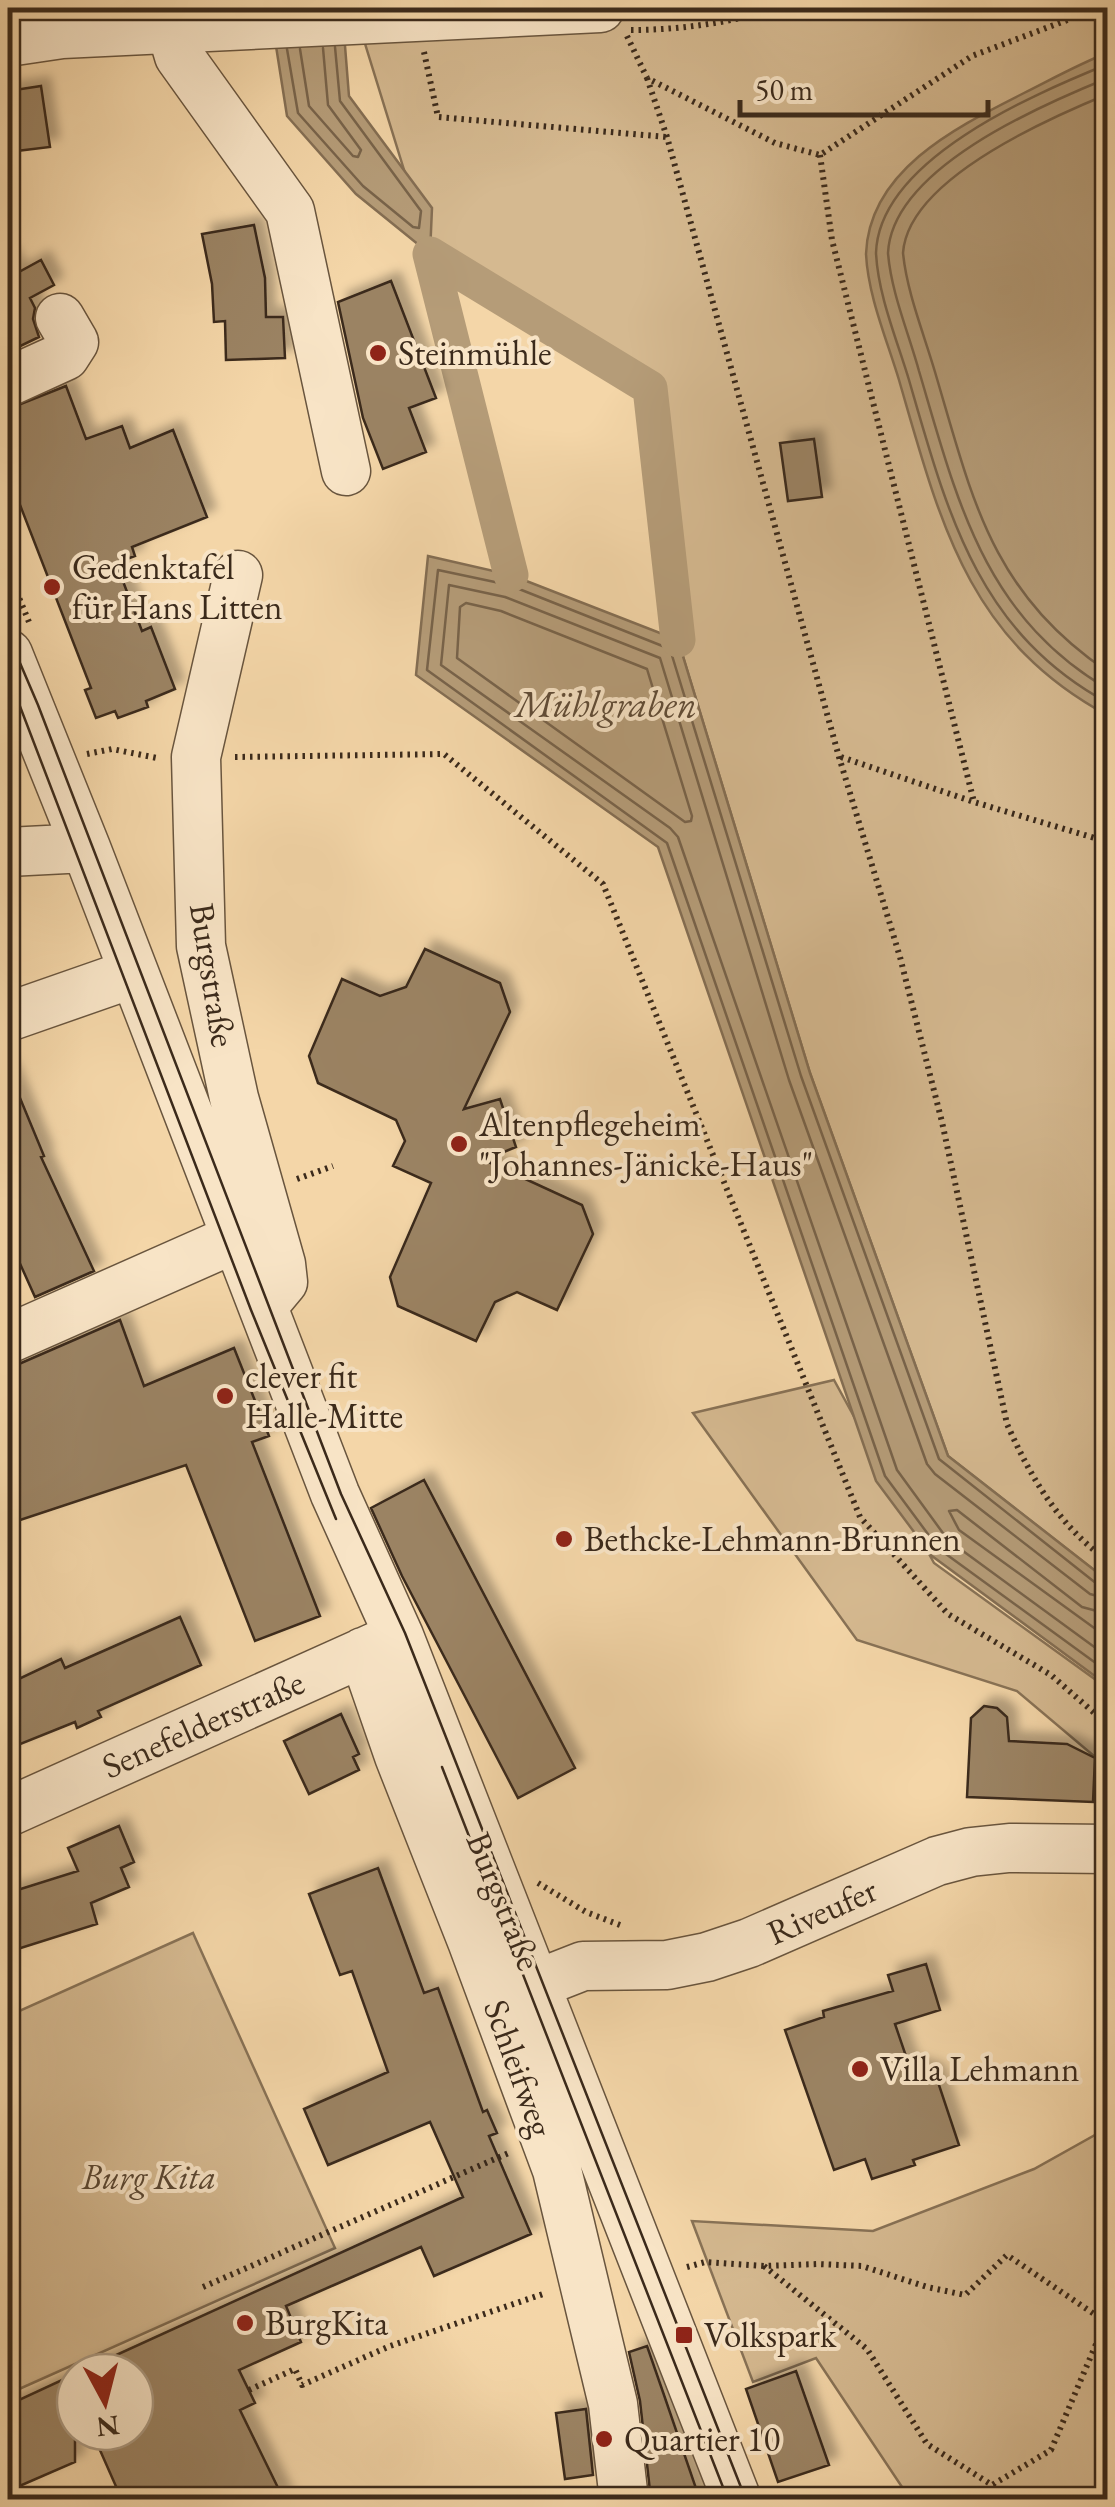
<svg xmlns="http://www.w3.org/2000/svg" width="1115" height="2507" viewBox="0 0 1115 2507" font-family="'EB Garamond',serif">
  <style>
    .green { fill: #d5b990; stroke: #887256; stroke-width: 2.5 }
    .water { fill: #b59c78; stroke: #846e53; stroke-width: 2.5 }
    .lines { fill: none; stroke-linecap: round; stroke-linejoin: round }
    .shore { stroke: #78634a; stroke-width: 2.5 }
    .canal { stroke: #b59c78; stroke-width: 35 }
    .building { fill: #9b8364; stroke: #3b2a1b; stroke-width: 2.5; filter: url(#shadow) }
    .minor-casing { stroke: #69553e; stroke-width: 51 }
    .path { stroke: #3b2a1b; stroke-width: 6; stroke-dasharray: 2.5 5; stroke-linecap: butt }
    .minor { stroke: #f8e4c6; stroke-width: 48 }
    .tram { stroke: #3b2a1b; stroke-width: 2.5 }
    .poi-dot { fill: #8f2418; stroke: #f8e4c6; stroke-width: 4 }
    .labels { text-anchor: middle; stroke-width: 8; stroke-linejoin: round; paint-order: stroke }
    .poi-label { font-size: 35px; fill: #3b2a1b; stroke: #f8e4c6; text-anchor: start }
    .street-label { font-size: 35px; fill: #3b2a1b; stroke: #f8e4c6 }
    .park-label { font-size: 35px; font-style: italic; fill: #5a4732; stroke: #f8e4c6 }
    .water-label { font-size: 38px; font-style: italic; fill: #604c37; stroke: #f8e4c6 }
  </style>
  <defs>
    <filter id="shadow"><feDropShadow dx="9" dy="-9" stdDeviation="5" flood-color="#0004"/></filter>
  </defs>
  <rect width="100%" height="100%" fill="#f4d6a8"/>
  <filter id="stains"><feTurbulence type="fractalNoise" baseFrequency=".002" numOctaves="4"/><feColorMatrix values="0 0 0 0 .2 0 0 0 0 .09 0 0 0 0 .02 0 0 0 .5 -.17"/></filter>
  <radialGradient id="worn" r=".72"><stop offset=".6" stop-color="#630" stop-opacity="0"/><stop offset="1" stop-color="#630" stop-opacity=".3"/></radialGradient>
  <path class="green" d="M354,8H1107V1580L948,1456L810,1073L678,640L650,389L430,254Z
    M834,1380L934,1563L1107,1688V1767L1017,1691L857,1640L693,1413Z
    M193,1933L335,2248L8,2394V2016Z
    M1107,2065V2499H910L816,2358L753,2382L692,2221L873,2231L1034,2169L1102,2131Z"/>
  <path class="water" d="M270,8H342L349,96L432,208L430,254L356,194L287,116Z
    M1107,53H1108L1107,715C967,639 940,521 899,380C887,340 868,296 866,254C869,169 959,126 1024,93C1052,79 1079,64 1107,53Z
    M428,556L511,575L678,640L810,1073L948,1456L1107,1580V1685L932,1556L876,1481L658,847L416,675Z"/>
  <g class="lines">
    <path class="shore" d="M287,49L298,113L363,186L413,227L419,228L421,211L340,101L335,47
      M300,49L309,106L353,156L358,157L361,150L328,105L323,48
      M1108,64C1032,95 879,160 876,253C878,295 897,340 909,380C947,511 977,632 1108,703
      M1108,78C1039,106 892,169 888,253C891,292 909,334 919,371C957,499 983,616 1108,689
      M1108,94C1047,119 908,180 903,253C907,293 924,334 935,372C973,500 990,591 1108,672
      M466,603L501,611L647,669L692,816L691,821L685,822L457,658L460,607Z
      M1108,1587L1097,1584L939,1459L801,1076L670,649L509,585L438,570L427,670L667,843L885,1476L939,1549L1108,1672
      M1108,1599L1090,1594L935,1474L927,1464L789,1080L660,658L505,597L449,585L441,665L670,828L678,837L897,1470L948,1540L1108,1657
      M1108,1614L1082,1607L957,1510L949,1511L959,1530L1108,1638"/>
    <path class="canal" d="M430,254L650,388L678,640
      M430,254L511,575"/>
  </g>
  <path class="building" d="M41,86L50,147L8,152V91Z
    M254,225L265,278L266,317H283L285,358L226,360L225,321L214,322L212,284L202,234Z
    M8,255L17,273L41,260L54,285L30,298L35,308L33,319L39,337L8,352Z
    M391,281L436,398L409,408L426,452L383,469L363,418L338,302Z
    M66,386L86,439L122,426L130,448L173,430L207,517L132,547L135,556L116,563L142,631L151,627L175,689L146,701L148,707L118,718L115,711L96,718L85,690L91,688L8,474V409Z
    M814,439L822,497L788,501L780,443Z
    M425,949L500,983L510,1012L464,1109L500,1099L516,1147L484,1160L582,1205L593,1234L557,1310L517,1292L495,1302L476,1341L398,1306L390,1277L431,1183L393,1166L405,1141L396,1120L318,1083L309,1056L342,979L380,996L406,987Z
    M8,1069L44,1156L41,1157L94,1271L35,1297L8,1237Z
    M120,1320L144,1386L234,1348L269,1436L252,1442L320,1616L255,1641L186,1465L8,1524V1366L19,1364Z
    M424,1480L575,1768L518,1798L402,1576L371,1508Z
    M180,1617L201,1665L98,1711L101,1717L77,1728L75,1722L8,1749V1684L61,1659L65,1668Z
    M984,1706L997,1708L1007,1717L1009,1741L1067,1744L1095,1758L1093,1802L967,1797L971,1718Z
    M341,1714L359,1754L353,1757L359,1770L309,1794L284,1741Z
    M119,1826L134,1862L121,1868L129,1887L91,1903L97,1924L8,1952V1893L78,1871L68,1848Z
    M378,1868L424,1993L438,1988L483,2112L487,2110L497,2133L489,2136L531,2234L434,2276L421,2247L286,2306L301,2342L239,2370L255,2403L240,2410L284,2500H122L92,2432H135V2372H79L463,2197L430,2122L328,2165L304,2109L388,2072L352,1971L340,1975L309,1894Z
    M926,1964L940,2010L895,2024L909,2065L935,2073L959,2145L913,2160L915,2165L872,2179L865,2159L834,2170L785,2030L824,2017L823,2011L893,1991L888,1975Z
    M647,2346L664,2395L700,2500H651L640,2401L629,2352Z
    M796,2371L829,2465L778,2482L746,2389Z
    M75,2374V2462L8,2491V2405Z
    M586,2409L593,2475L565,2479L556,2413Z"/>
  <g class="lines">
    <defs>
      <path id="minor" d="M171,29L179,56L290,211L346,471
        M8,42L62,34L600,8
        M8,382L65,356L74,342L60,318
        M238,575L196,757L201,946L234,1098L281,1264L283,1282L263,1306
        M8,654L86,848L335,1494L399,1636L737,2500
        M8,852L86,848
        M8,1017L134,973
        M8,1339L236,1238
        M363,1652L399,1756L472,1941L557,2170L613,2404L624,2500
        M8,1812L391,1640
        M537,1984L583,1966L667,1965L707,1957L749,1943L937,1861L971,1852L1009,1848L1108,1849"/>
    </defs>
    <use href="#minor" class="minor-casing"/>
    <path class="path" d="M631,30C682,30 732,22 780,8
      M627,36L647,78L775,143L820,155L972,56L1099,8
      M424,52L438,117L667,137
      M647,78L667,137L839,757L900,957L942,1122L1007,1424C1031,1478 1059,1526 1108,1561
      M820,155L832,240L974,802
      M8,571L29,622
      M87,754L112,749L157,758
      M235,757L444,754L603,884L860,1517L948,1614L1051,1675L1108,1725
      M841,757L974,802L1108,842
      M297,1179L333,1166
      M538,1883L586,1912L620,1925
      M764,2266L867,2349L927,2444L992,2485L1051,2450L1108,2316
      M687,2267L705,2262L764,2266L818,2264L862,2266L927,2287L965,2295L1007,2255L1103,2320
      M203,2287L511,2152
      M249,2390L295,2369L302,2385L390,2346L546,2293
      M993,2486L1025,2500"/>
    <use href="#minor" class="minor"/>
    <path class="tram" d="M8,635L38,705L341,1494L405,1633L746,2500
      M8,675L251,1310L336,1519
      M442,1767L728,2500"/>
  </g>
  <g class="poi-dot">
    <circle cx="378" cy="353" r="10"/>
    <circle cx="52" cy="587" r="10"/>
    <circle cx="459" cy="1144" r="10"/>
    <circle cx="225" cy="1396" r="10"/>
    <circle cx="564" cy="1539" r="10"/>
    <circle cx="860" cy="2069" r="10"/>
    <circle cx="245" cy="2323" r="10"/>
    <rect x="674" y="2325" width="20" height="20" rx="5"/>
    <circle cx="604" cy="2439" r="10"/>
  </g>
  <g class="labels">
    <g class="poi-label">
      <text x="398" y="365">Steinmühle</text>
      <text x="72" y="579">Gedenktafel<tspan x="72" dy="40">für Hans Litten</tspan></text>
      <text x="479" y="1136">Altenpflegeheim<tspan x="479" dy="40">"Johannes-Jänicke-Haus"</tspan></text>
      <text x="245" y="1388">clever fit<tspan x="245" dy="40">Halle-Mitte</tspan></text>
      <text x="584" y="1551">Bethcke-Lehmann-Brunnen</text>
      <text x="880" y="2081">Villa Lehmann</text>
      <text x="265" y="2335">BurgKita</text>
      <text x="704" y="2347">Volkspark</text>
      <text x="624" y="2451">Quartier 10</text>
    </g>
    <g class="street-label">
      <text transform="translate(213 975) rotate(81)" y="12">Burgstraße</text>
      <text transform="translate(203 1724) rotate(-24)" y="12">Senefelderstraße</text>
      <text transform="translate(504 1901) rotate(68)" y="12">Burgstraße</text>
      <text transform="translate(822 1911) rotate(-24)" y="12">Riveufer</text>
      <text transform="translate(519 2068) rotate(70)" y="12">Schleifweg</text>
    </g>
    <g class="park-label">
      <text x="149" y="2189">Burg Kita</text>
    </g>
    <g class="water-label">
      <text x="606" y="717">Mühlgraben</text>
    </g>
  </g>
  <rect width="1115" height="2507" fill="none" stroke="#f4d6a8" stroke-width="40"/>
  <rect x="10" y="10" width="1095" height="2487" fill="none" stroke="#3b2a1b" stroke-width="5"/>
  <rect x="20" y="20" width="1075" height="2467" fill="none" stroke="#3b2a1b" stroke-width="2.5"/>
  <g transform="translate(105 2402) rotate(173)"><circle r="48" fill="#f8e4c6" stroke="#ac9a82" stroke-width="2.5"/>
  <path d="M0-8L18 38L0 25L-18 38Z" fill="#8f2418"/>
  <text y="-15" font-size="28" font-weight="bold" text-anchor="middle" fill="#3b2a1b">N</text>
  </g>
  <path d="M740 100v15h248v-15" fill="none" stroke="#3b2a1b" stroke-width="5"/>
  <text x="755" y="100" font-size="30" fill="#3b2a1b" stroke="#f8e4c6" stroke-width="8" paint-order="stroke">50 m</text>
  <rect width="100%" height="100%" filter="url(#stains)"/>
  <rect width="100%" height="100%" fill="url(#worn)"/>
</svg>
